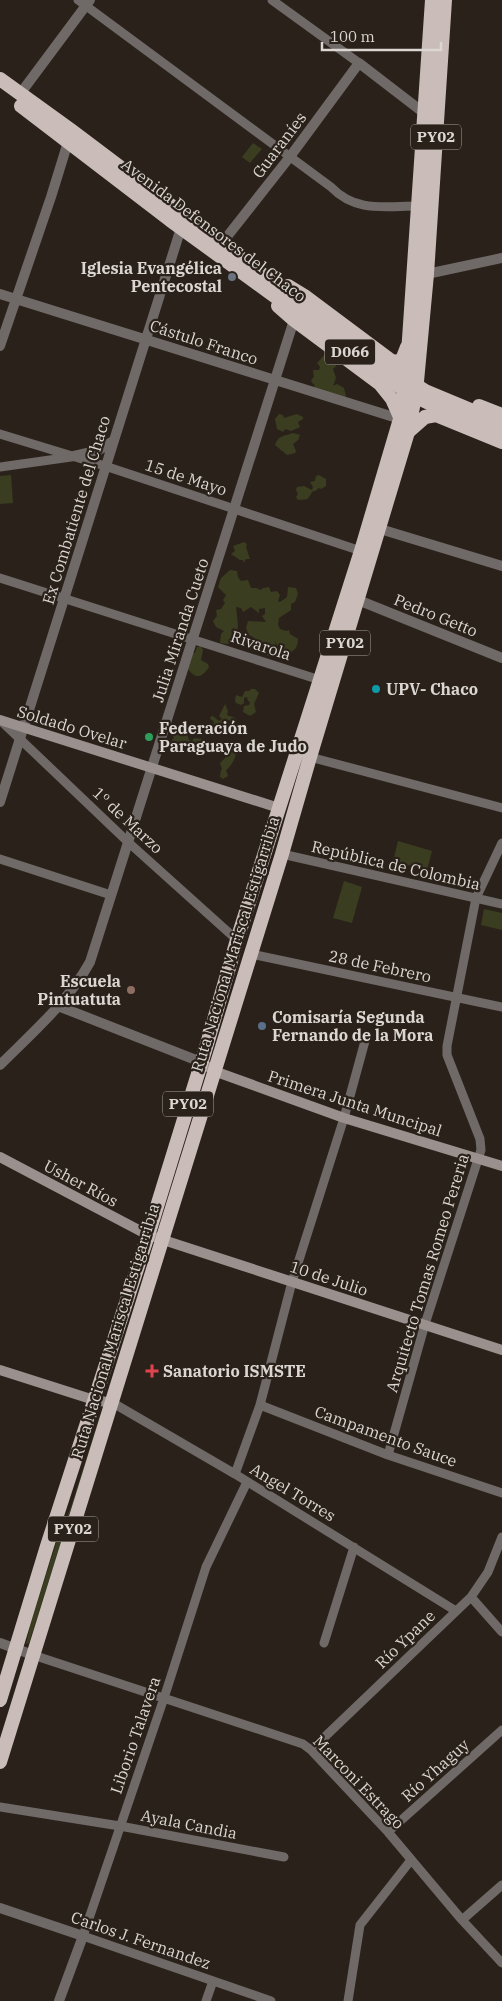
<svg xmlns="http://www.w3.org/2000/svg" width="502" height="2001" viewBox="0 0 502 2001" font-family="'IBM Plex Serif',serif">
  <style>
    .green { fill: #3a3d20 }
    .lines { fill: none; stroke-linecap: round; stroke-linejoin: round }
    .minor { stroke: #6f6967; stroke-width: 9 }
    .tertiary { stroke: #6f6967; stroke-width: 10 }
    .secondary { stroke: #9a908d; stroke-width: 10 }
    .trunk { stroke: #cabcb8; stroke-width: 14 }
    .trunk-bridge { stroke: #cabcb8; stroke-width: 14 }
    .worship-dot { fill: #6b7280; stroke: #2a221a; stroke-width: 2 }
    .culture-dot { fill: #0f9aa8; stroke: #2a221a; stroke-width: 2 }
    .leisure-dot { fill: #2e9e5b; stroke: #2a221a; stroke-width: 2 }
    .education-dot { fill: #8d6e63; stroke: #2a221a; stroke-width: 2 }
    .service-dot { fill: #5c6f8a; stroke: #2a221a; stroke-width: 2 }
    .health-dot { fill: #e0444e; stroke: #2a221a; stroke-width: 2 }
    .labels { text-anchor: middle; stroke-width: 4.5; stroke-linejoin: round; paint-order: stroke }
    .shield { fill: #2a221a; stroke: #a6a09a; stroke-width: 1 }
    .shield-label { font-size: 15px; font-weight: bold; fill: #dbd6d1 }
    .street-label { font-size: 16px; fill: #dbd6d1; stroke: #2a221a }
    .poi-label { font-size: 16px; font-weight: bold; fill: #dbd6d1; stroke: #2a221a; text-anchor: start }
  </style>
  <rect width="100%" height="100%" fill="#2a221a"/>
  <path class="green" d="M253,143L262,149L250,163L242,157Z
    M327,352L336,360V366L333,369L336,378L333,386L337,384L344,388L346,396L345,398L315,389L314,384L312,383L311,380L314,377L313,370H319L320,367L317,363Z
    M279,414L283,415L284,418L297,414L303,417V419L298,422L300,427L291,431L285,429L283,432L277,429L275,419Z
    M293,433L300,435L298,440L293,444L296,451L295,453L287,455L275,445C278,435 285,436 293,433Z
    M11,475L13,503L0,504V476Z
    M319,475L326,479V486L321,489L318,488L317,490L312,492C307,501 308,499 298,500L296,497L298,494L296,490L297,487L304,486L312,490L313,487L310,482L315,481L316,476Z
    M244,542L247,544L246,547L250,559H246L244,563L243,560H240L231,554L235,551L233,546Z
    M230,570L237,571L238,577L241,581L248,580L251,588H256L261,590L263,588L269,587L271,592L277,591L280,595L278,601L280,602L287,597L288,587L296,588L298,594L295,602L291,604V610L279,618L278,625L280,629L286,631L289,630L290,634L298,639C298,648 294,651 286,655L281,654L275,641C277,647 273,654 267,656V647C260,645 258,639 249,635L246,628L248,621L266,622L262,616L265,614V608L259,609V613L251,607L243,612L241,608L236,607L238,625L236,639L228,644L220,643L221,634L224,631L216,627L213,621L217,616L216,610L221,609L225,603L223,600L226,595L218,587L221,578Z
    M201,646L203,650L201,660L208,664L209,667C203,676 197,681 188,669L193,653H195L197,647Z
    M251,689H255L259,693L254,704L256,712L250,716L243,712L244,706L249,705L250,702L248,701L247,697L244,698V703L241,705L236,703L235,700L236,695L242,697L245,691H249Z
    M225,704L228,711L227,715L235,718L237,722L227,720L229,725L228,727L221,728L224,732L221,735L213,726L214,721L211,720L210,717L213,716L219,721L222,719L219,716Z
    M178,727L186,730L189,740L192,741L194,738L202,739L201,749L196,751L189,749L187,745L186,748L175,747L172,740L174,738L172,735L178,732Z
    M233,741L237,743C239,750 233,766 226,770L228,776L223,779L220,777L221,770L222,769L220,763L226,757L224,749H228L229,743Z
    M398,841L432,851L427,870L393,861Z
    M344,881L362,887L352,923L333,918Z
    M484,909L502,913V930L481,925Z
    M102,1414L29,1643L26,1644L30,1626L57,1540L71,1507L100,1415Z"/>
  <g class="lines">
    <path class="minor" d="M78,0L331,187C356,213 385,206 418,206
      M272,0L359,63
      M0,434L105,466L361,551
      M0,467L71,457
      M0,578L320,680
      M0,720L128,842L237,940
      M310,757L502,808
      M282,854L502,904
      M0,859L111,895
      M251,954L502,1007
      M113,1403L235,1474L456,1611
      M260,1405L388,1455L502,1493
      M388,1455L425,1324L481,1150L480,1139L447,1055V1046L476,898L502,843
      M235,1474L260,1405L292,1282L344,1118L365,1041
      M247,1482L206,1567L164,1698L83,1936L271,2001
      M471,1597L502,1632
      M324,1643L354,1547
      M33,1655L303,1744L311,1750L388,1832L462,1920L502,1963
      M311,1750L471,1597L488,1572L502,1537
      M0,1807L120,1826L284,1857
      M388,1832L502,1730
      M462,1920L502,1885
      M206,2001L213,1981
      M348,2001L360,1925L411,1860"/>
    <path class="tertiary" d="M20,94L90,0
      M222,243L289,158L359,63L424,113
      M427,274L502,258
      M0,294L400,419
      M0,346L51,197L68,142
      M73,456L99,450L113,441
      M380,529L502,566
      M358,600L502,658
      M0,802L181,228
      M58,1006L201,1062
      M0,1065C32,1033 68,1002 90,962L294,320
      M0,1643L33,1655
      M0,1908L83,1936L59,2001"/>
    <path class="secondary" d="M0,720L279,808
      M201,1062L214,1071L344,1118L502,1166
      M0,1157L148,1235L502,1350
      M0,1370L94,1400L113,1403"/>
    <path class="trunk" d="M0,79L72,131L295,299
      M21,106L170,220L291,308
      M288,286L306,297L393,362L402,360L407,347
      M278,306L294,320L380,384L392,399L400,417
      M479,406L502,415
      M408,432L425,417L436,415L502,442
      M0,1700L47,1546L151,1226L205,1051L237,940L361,551L400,419L405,385L409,339L432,0
      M0,1762L282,854L310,757L408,432L416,392L427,274L445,0"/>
    <path class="trunk-bridge" d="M295,299L377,360L425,391L502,423
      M291,308L410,394L462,419L502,434"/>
  </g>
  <circle class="worship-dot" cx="232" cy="277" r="5"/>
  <circle class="culture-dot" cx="376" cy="689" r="5"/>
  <circle class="leisure-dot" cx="149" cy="737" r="5"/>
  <circle class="education-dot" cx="131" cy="990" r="5"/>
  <circle class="service-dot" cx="262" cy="1026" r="5"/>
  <path class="health-dot" d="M149.5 1363.5h5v5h5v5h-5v5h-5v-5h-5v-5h5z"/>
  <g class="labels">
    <g class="shield">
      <rect x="411" y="124.5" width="50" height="25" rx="4"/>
      <rect x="325" y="339.5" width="50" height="25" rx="4"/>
      <rect x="320" y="630.5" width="50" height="25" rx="4"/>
      <rect x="163" y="1091.5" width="50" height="25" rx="4"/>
      <rect x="48" y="1516.5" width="50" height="25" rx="4"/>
    </g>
    <g class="shield-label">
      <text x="436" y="142">PY02</text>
      <text x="350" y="357">D066</text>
      <text x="345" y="648">PY02</text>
      <text x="188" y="1109">PY02</text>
      <text x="73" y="1534">PY02</text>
    </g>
    <g class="street-label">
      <text transform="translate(279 145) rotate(-53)" y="6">Guaraníes</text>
      <text transform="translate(214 230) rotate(37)" y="6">Avenida Defensores del Chaco</text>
      <text transform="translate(204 342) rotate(18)" y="6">Cástulo Franco</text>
      <text transform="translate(186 477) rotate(18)" y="6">15 de Mayo</text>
      <text transform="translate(76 510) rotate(-73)" y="6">Ex Combatiente del Chaco</text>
      <text transform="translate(436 615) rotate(22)" y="6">Pedro Getto</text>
      <text transform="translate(180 630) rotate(-72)" y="6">Julia Miranda Cueto</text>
      <text transform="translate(261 645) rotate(18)" y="6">Rivarola</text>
      <text transform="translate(72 727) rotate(17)" y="6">Soldado Ovelar</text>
      <text transform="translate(128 820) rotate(43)" y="6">1º de Marzo</text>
      <text transform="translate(396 865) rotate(13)" y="6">República de Colombia</text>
      <text transform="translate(235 944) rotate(-73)" y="6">Ruta Nacional Mariscal Estigarribia</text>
      <text transform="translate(380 966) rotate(12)" y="6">28 de Febrero</text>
      <text transform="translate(355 1103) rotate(18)" y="6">Primera Junta Muncipal</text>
      <text transform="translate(81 1183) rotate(28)" y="6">Usher Ríos</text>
      <text transform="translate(427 1273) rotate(-73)" y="6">Arquitecto Tomas Romeo Pereria</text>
      <text transform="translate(329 1278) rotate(18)" y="6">10 de Julio</text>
      <text transform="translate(115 1331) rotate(-73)" y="6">Ruta Nacional Mariscal Estigarribia</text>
      <text transform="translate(386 1436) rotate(20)" y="6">Campamento Sauce</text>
      <text transform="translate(293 1492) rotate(31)" y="6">Angel Torres</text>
      <text transform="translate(405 1639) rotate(-44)" y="6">Río Ypane</text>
      <text transform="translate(135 1735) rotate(-71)" y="6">Liborio Talavera</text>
      <text transform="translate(435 1770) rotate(-42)" y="6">Río Yhaguy</text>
      <text transform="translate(359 1782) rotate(46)" y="6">Marconi Estrago</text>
      <text transform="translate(189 1824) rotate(11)" y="6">Ayala Candia</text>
      <text transform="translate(141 1940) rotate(19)" y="6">Carlos J. Fernandez</text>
    </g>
    <g class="poi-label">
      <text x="222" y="274" text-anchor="end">Iglesia Evangélica<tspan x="222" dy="18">Pentecostal</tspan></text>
      <text x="386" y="695">UPV- Chaco</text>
      <text x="159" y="734">Federación<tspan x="159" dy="18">Paraguaya de Judo</tspan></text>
      <text x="121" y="987" text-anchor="end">Escuela<tspan x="121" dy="18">Pintuatuta</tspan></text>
      <text x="272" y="1023">Comisaría Segunda<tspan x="272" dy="18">Fernando de la Mora</tspan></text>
      <text x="163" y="1377">Sanatorio ISMSTE</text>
    </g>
  </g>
  <path d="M322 42v8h119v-8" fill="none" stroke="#dbd6d1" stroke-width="2.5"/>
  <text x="330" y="42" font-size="15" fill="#dbd6d1" stroke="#2a221a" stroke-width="4" paint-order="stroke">100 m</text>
</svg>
